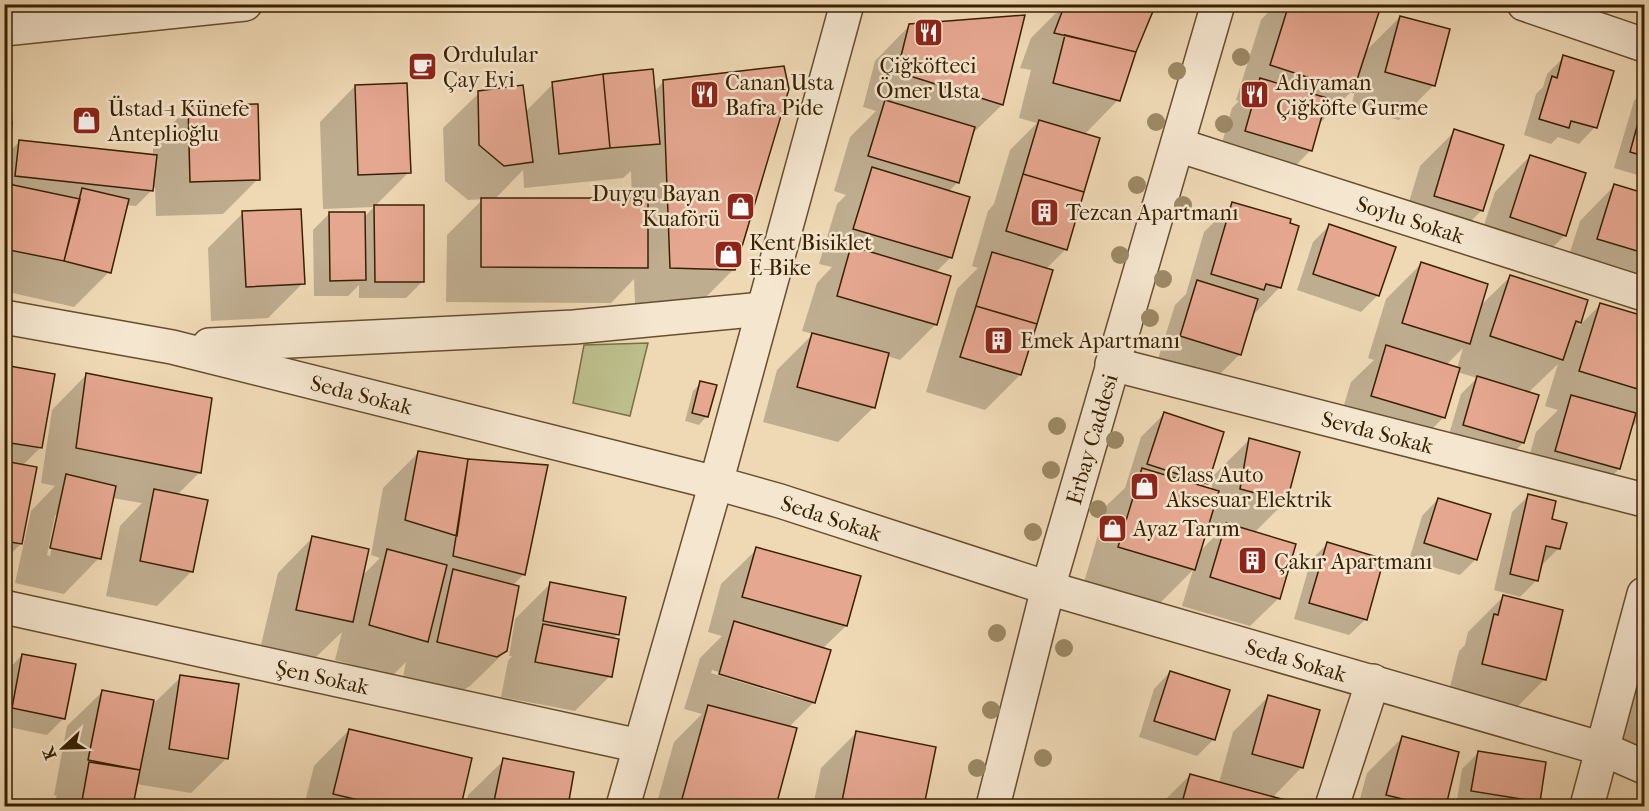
<svg xmlns="http://www.w3.org/2000/svg" width="1649" height="811" viewBox="0 0 1649 811" font-family="'IM FELL French Canon',serif">
  <style>
    .green { fill: #bcbe8b; stroke: #7a7046; stroke-width: 1.5 }
    .shadow { fill: #0003; fill-rule: evenodd }
    .building { fill: #e6a791; stroke: #382100; stroke-width: 1.5 }
    .lines { fill: none; stroke-linecap: round; stroke-linejoin: round }
    .minor-casing { stroke: #664f2d; stroke-width: 36 }
    .minor { stroke: #f5e6cf; stroke-width: 33 }
    .tree { fill: #9c8965 }
    .labels { text-anchor: middle; stroke-width: 5; stroke-linejoin: round; paint-order: stroke }
    .poi-label { font-size: 22px; fill: #382100; stroke: #f5e6cf; text-anchor: start }
    .street-label { font-size: 22px; fill: #382100; stroke: #f5e6cf }
  </style>
  <rect width="100%" height="100%" fill="#efd9b5"/>
  <filter id="stains"><feTurbulence type="fractalNoise" baseFrequency=".00333" numOctaves="4"/><feColorMatrix values="0 0 0 0 .2 0 0 0 0 .09 0 0 0 0 .02 0 0 0 .5 -.17"/></filter>
  <radialGradient id="worn" r=".72"><stop offset=".6" stop-color="#630" stop-opacity="0"/><stop offset="1" stop-color="#630" stop-opacity=".3"/></radialGradient>
  <path class="green" d="M648,343L630,416L573,403L584,345Z"/>
  <path class="shadow" d="M1065,4L1135,51L1118,100L1084,135L1066,249L1046,269L1020,375L985,410L926,392L957,289L978,268L972,266L988,211L994,204L1010,150L1037,123L1019,118L1031,70L1020,68L1031,38Z
    M1276,4H1359L1364,53L1400,17L1434,85L1399,120L1351,107L1356,87L1318,125L1311,150L1282,179L1217,160L1232,108L1239,101L1236,100L1261,20Z
    M1023,17L1002,105L971,135L957,183L948,192L951,257L936,272V324L900,360L887,356L874,407L838,442L763,422L777,370L813,334L802,331L817,283L832,267L819,264L837,204L846,195L834,191L850,137L876,111L863,107L875,61L910,25Z
    M1564,57L1595,127L1579,144L1558,137L1551,144L1524,135L1536,94L1543,87L1547,74Z
    M664,81L734,269L699,304L635,303L634,279L611,303L446,302L447,235L483,199L468,200L445,181L443,128L479,93L525,112L553,84L654,92ZM523,170L524,188L623,178L631,171L632,200H494Z
    M355,86L409,172L375,206L422,282L406,298H359V285L348,296H314L313,230L329,214L363,218L374,207L323,209L320,122Z
    M1644,90V177L1614,168L1634,101Z
    M188,108L258,179L223,214L156,216L155,187L136,206L126,205L109,272L74,307L4,291V123L7,154L20,141L153,156V143Z
    M1455,131L1502,146L1481,211L1446,246L1400,231L1420,166Z
    M1530,156L1565,235L1530,270L1475,252L1495,192Z
    M1615,185L1644,195V299L1563,274L1580,221Z
    M1233,204L1280,287L1252,316L1240,354L1217,377L1158,359L1175,305L1186,294L1204,232Z
    M243,213L303,283L268,318L211,321L208,248Z
    M1329,226L1378,295L1361,312L1297,290L1313,242Z
    M1421,264L1479,307L1510,277L1586,301L1578,327L1600,305L1644,318V415L1630,429L1619,469L1584,504L1521,486L1536,432L1558,410L1545,406L1558,364L1528,393L1523,443L1507,459L1447,441L1461,394L1477,378L1457,372L1443,418L1408,453L1336,431L1351,382L1374,360L1368,358L1386,299ZM1463,348L1457,368L1446,365Z
    M4,367L40,448L22,466L21,541L23,542L4,560Z
    M87,374L211,400L199,473L177,495L192,571L157,606L106,596L120,526L142,503L112,498L99,558L64,594L15,583L31,511L55,486L41,483L52,410ZM55,515H58L50,556L47,555Z
    M701,383L707,416L699,425L685,421L693,391Z
    M1164,414L1207,483L1201,488L1211,491L1214,475L1249,440L1286,501L1254,533L1279,598L1250,626L1182,606L1193,570L1158,605L1084,582L1107,505L1125,488L1141,437ZM1207,524L1223,528L1199,552Z
    M419,452L468,460L546,466L523,575L512,586L506,651L470,686L460,692L403,677L406,662L392,676L335,660L342,632L316,657L261,645L278,573L313,537L362,576L380,558L371,555L383,488Z
    M1528,496L1551,520L1558,549L1542,565H1540L1537,580L1520,597L1494,590L1512,512Z
    M1438,499L1476,559L1460,575L1409,560L1422,516Z
    M1328,543L1366,619L1349,635L1294,619L1311,560Z
    M757,549L846,626L822,649L814,702L789,727L795,729L774,806H656L674,742L702,714L684,709L700,658L722,636L708,632L721,584ZM712,670L793,695V698L711,673Z
    M550,584L624,598L617,635L613,639L610,676L575,711L501,697L508,661L512,656H509L515,619Z
    M1644,593V757L1607,748Z
    M1503,597L1545,679L1510,714L1447,699L1459,651L1465,645L1468,632Z
    M22,655L64,718L47,735L4,726V680L6,672Z
    M1170,672L1214,739L1197,756L1139,737L1154,689Z
    M181,677L227,758L191,793L136,784L131,806H53L55,799L57,796L54,795L67,726L103,691L151,706Z
    M1268,697L1302,767L1272,798L1283,801L1282,806H1159L1190,775L1219,783L1233,732Z
    M349,730L470,759L459,806H304L314,766Z
    M856,733L934,749L923,806H813L821,768Z
    M1402,738L1457,753L1444,806H1358L1367,773Z
    M1479,752L1538,802L1533,806H1456L1462,769Z
    M504,760L573,773L566,806H466L468,795Z"/>
  <path class="building" d="M1065,4H1156L1136,52L1054,33Z
    M1289,4H1364L1380,9L1353,92L1270,65Z
    M1025,15L1003,105L897,72L909,24Z
    M1400,16L1450,29L1435,86L1385,72Z
    M1065,35L1136,52L1120,101L1053,83Z
    M1563,55L1614,71L1597,128L1571,121L1569,128L1539,119L1552,76L1557,78Z
    M784,66L789,89L735,270L670,268L663,80Z
    M653,69L660,144L610,148L603,74Z
    M603,74L610,148L559,154L552,82Z
    M1260,78L1327,98L1312,151L1245,131Z
    M407,83L411,173L358,175L355,85Z
    M523,85L533,162L504,166L479,145L478,91Z
    M885,100L975,127L959,183L868,156Z
    M1644,101V156L1630,152Z
    M258,104L260,180L190,182L188,106Z
    M1039,120L1100,138L1084,192L1023,174Z
    M4,121L12,122L6,172L4,171Z
    M1454,129L1504,145L1483,211L1434,196Z
    M19,140L157,155L153,191L15,176Z
    M1530,155L1586,173L1566,236L1510,217Z
    M872,167L970,197L952,258L853,229Z
    M1023,174L1084,192L1067,250L1006,231Z
    M4,183L80,199L64,261L4,249Z
    M1614,184L1644,193V253L1597,239Z
    M82,188L129,199L111,273L64,261Z
    M481,198H648V268L481,267Z
    M1232,202L1291,219L1290,223L1299,226L1281,288L1266,284L1264,290L1211,274Z
    M374,205H424V282H375Z
    M301,209L305,284L246,287L242,211Z
    M329,212H365L366,280L330,281Z
    M1329,224L1396,247L1379,296L1313,274Z
    M851,246L951,276L937,325L837,296Z
    M992,252L1053,270L1037,324L976,306Z
    M1421,262L1488,284L1470,344L1402,323Z
    M1510,275L1588,300L1581,323L1576,321L1563,360L1490,336Z
    M1197,280L1258,299L1241,355L1180,336Z
    M1600,303L1644,316V391L1579,371Z
    M976,306L1037,324L1021,375L960,357Z
    M812,333L889,353L875,408L797,387Z
    M1386,345L1460,368L1445,418L1371,396Z
    M4,365L55,374L42,448L4,442Z
    M86,373L212,398L201,473L76,448Z
    M1477,376L1539,395L1524,443L1463,425Z
    M700,381L717,385L708,417L692,413Z
    M1571,395L1636,413L1620,469L1555,451Z
    M1164,412L1224,432L1208,484L1147,464Z
    M1249,438L1300,452L1287,501L1240,489Z
    M418,451L468,459L457,536L405,520Z
    M468,459L548,465L525,575L453,556Z
    M4,461L37,467L22,544L4,541Z
    M1142,468L1219,491L1195,570L1118,547Z
    M66,474L116,486L101,559L50,548Z
    M154,489L208,500L193,572L140,561Z
    M1528,494L1556,501L1552,519L1567,523L1560,549L1546,546L1538,581L1510,574Z
    M1438,498L1491,514L1477,560L1424,543Z
    M1226,523L1296,544L1280,599L1210,577Z
    M312,536L369,549L353,622L296,610Z
    M1327,542L1384,559L1367,620L1309,603Z
    M756,547L861,576L847,626L742,597Z
    M387,549L447,565L428,642L369,625Z
    M453,569L519,586L507,651L497,657L437,642Z
    M550,582L626,597L619,635L543,621Z
    M1503,595L1563,610L1546,680L1482,664L1494,614L1498,615Z
    M734,621L831,650L815,703L719,674Z
    M543,624L619,639L612,677L535,662Z
    M22,654L76,664L65,719L12,708Z
    M1170,671L1230,690L1215,740L1154,721Z
    M180,675L239,684L228,759L169,749Z
    M102,690L154,700L140,770L88,760Z
    M1268,695L1320,710L1303,768L1252,754Z
    M708,705L797,728L776,806H680Z
    M349,729L472,758L461,806H384L333,794Z
    M856,731L936,747L924,806H841Z
    M1402,736L1459,752L1446,806H1431L1386,795Z
    M1478,751L1546,762L1540,802L1471,791Z
    M503,758L574,772L568,806H493Z
    M89,762L140,770L133,806H81Z
    M1190,774L1285,800L1283,806H1181Z
    M1464,800L1497,806H1463Z"/>
  <g class="lines">
    <defs>
      <g id="minor">
        <path d="M1524,4L1644,45"/>
        <path d="M4,29L245,4"/>
        <path id="s1" d="M1178,145L1644,294"/>
        <path id="s2" d="M4,317L172,347L716,483L780,501L1048,588L1603,749L1644,767"/>
        <path d="M209,345L574,327L763,309"/>
        <path id="s3" d="M1112,364L1644,500"/>
        <path id="s4" d="M4,607L640,746"/>
        <path d="M623,806L716,483L847,4"/>
        <path id="s5" d="M993,806L1048,588L1218,4"/>
        <path d="M1332,806L1373,681"/>
        <path d="M1587,806L1644,594"/>
      </g>
    </defs>
    <use href="#minor" class="minor-casing"/>
    <use href="#minor" class="minor"/>
  </g>
  <g class="tree">
    <circle cx="1241" cy="57" r="9"/>
    <circle cx="1177" cy="71" r="9"/>
    <circle cx="1156" cy="122" r="9"/>
    <circle cx="1224" cy="124" r="9"/>
    <circle cx="1137" cy="185" r="9"/>
    <circle cx="1183" cy="205" r="9"/>
    <circle cx="1120" cy="255" r="9"/>
    <circle cx="1163" cy="279" r="9"/>
    <circle cx="1150" cy="318" r="9"/>
    <circle cx="1057" cy="426" r="9"/>
    <circle cx="1115" cy="440" r="9"/>
    <circle cx="1051" cy="470" r="9"/>
    <circle cx="1098" cy="509" r="9"/>
    <circle cx="1033" cy="532" r="9"/>
    <circle cx="997" cy="633" r="9"/>
    <circle cx="1064" cy="648" r="9"/>
    <circle cx="991" cy="710" r="9"/>
    <circle cx="1043" cy="758" r="9"/>
    <circle cx="977" cy="768" r="9"/>
  </g>
  <defs>
    <symbol id="restaurant-square" viewBox="-11 -11 22 22"><rect x="-9" y="-9" width="18" height="18" rx="4" fill="#8f2418" stroke="#f5e6cf"/><path d="M-5-6h1v4h1v-4h1v4h1v-4h1v5L-1.5 .5V6h-2V.5L-5-1ZM5-6V6H3V1.5H1.5Q1.5-4 5-6Z" fill="#fff"/></symbol>
    <symbol id="cafe-square" viewBox="-11 -11 22 22"><rect x="-9" y="-9" width="18" height="18" rx="4" fill="#8f2418" stroke="#f5e6cf"/><path d="M-5.5-4.5H6V0H3Q3 3.5 0 3.5H-2.5Q-5.5 3.5-5.5 0ZM3-3.2v2h1.7v-2ZM-6 4.5H4V6H-6Z" fill="#fff"/></symbol>
    <symbol id="shop-square" viewBox="-11 -11 22 22"><rect x="-9" y="-9" width="18" height="18" rx="4" fill="#8f2418" stroke="#f5e6cf"/><path d="M-5-2.5h2.3a2.7 3.5 0 0 1 5.4 0H5L5.5 6h-11ZM-1.5-2.5h3a1.5 2.3 0 0 0-3 0Z" fill="#fff"/></symbol>
    <symbol id="building-square" viewBox="-11 -11 22 22"><rect x="-9" y="-9" width="18" height="18" rx="4" fill="#8f2418" stroke="#f5e6cf"/><path d="M-4-6H4V6H1V3H-1V6H-4ZM-2.5-4.3h1.7v1.8h-1.7ZM.8-4.3h1.7v1.8H.8ZM-2.5-1h1.7V.8h-1.7ZM.8-1h1.7V.8H.8Z" fill="#fff"/></symbol>
  </defs>
  <g fill-rule="evenodd">
    <use href="#restaurant-square" x="912" y="16" width="33" height="33"/>
    <use href="#cafe-square" x="406" y="50" width="33" height="33"/>
    <use href="#restaurant-square" x="688" y="78" width="33" height="33"/>
    <use href="#restaurant-square" x="1238" y="78" width="33" height="33"/>
    <use href="#shop-square" x="70" y="104" width="33" height="33"/>
    <use href="#shop-square" x="724" y="190" width="33" height="33"/>
    <use href="#building-square" x="1028" y="196" width="33" height="33"/>
    <use href="#shop-square" x="712" y="238" width="33" height="33"/>
    <use href="#building-square" x="982" y="324" width="33" height="33"/>
    <use href="#shop-square" x="1128" y="470" width="33" height="33"/>
    <use href="#shop-square" x="1096" y="512" width="33" height="33"/>
    <use href="#building-square" x="1236" y="544" width="33" height="33"/>
  </g>
  <g class="labels">
    <g class="poi-label">
      <text x="443" y="62">Ordulular<tspan x="443" dy="25">Çay Evi</tspan></text>
      <text x="928" y="73" text-anchor="middle">Çiğköfteci<tspan x="928" dy="25">Ömer Usta</tspan></text>
      <text x="725" y="90">Canan Usta<tspan x="725" dy="25">Bafra Pide</tspan></text>
      <text x="1276" y="90">Adıyaman<tspan x="1276" dy="25">Çiğköfte Gurme</tspan></text>
      <text x="108" y="116">Üstad-ı Künefe<tspan x="108" dy="25">Anteplioğlu</tspan></text>
      <text x="720" y="201" text-anchor="end">Duygu Bayan<tspan x="720" dy="25">Kuaförü</tspan></text>
      <text x="1066" y="220">Tezcan Apartmanı</text>
      <text x="749" y="250">Kent Bisiklet<tspan x="749" dy="25">E-Bike</tspan></text>
      <text x="1020" y="348">Emek Apartmanı</text>
      <text x="1166" y="482">Class Auto<tspan x="1166" dy="25">Aksesuar Elektrik</tspan></text>
      <text x="1133" y="536">Ayaz Tarım</text>
      <text x="1274" y="569">Çakır Apartmanı</text>
    </g>
    <g class="street-label">
      <text dy="8" stroke="none"><textPath href="#s1" startOffset="244">Soylu Sokak</textPath></text>
      <text dy="8" stroke="none"><textPath href="#s2" startOffset="366">Seda Sokak</textPath></text>
      <text dy="8" stroke="none"><textPath href="#s3" startOffset="274">Sevda Sokak</textPath></text>
      <text dy="8" stroke="none"><textPath href="#s5" startOffset="380">Erbay Caddesi</textPath></text>
      <text dy="8" stroke="none"><textPath href="#s2" startOffset="852">Seda Sokak</textPath></text>
      <text dy="8" stroke="none"><textPath href="#s2" startOffset="1338">Seda Sokak</textPath></text>
      <text dy="8" stroke="none"><textPath href="#s4" startOffset="326">Şen Sokak</textPath></text>
    </g>
  </g>
  <rect width="1649" height="811" fill="none" stroke="#efd9b5" stroke-width="24"/>
  <rect x="6" y="6" width="1637" height="799" fill="none" stroke="#382100" stroke-width="3"/>
  <rect x="12" y="12" width="1625" height="787" fill="none" stroke="#382100" stroke-width="1.5"/>
  <g transform="translate(63 748) rotate(248)" stroke="#f5e6cf" stroke-width="4.5" paint-order="stroke">
  <path d="M0-4.5L10 22L0 15L-10 22Z" fill="#382100"/>
  <text y="-9" font-size="16" font-weight="bold" text-anchor="middle" fill="#382100">K</text>
  </g>
  <rect width="100%" height="100%" filter="url(#stains)"/>
  <rect width="100%" height="100%" fill="url(#worn)"/>
</svg>
